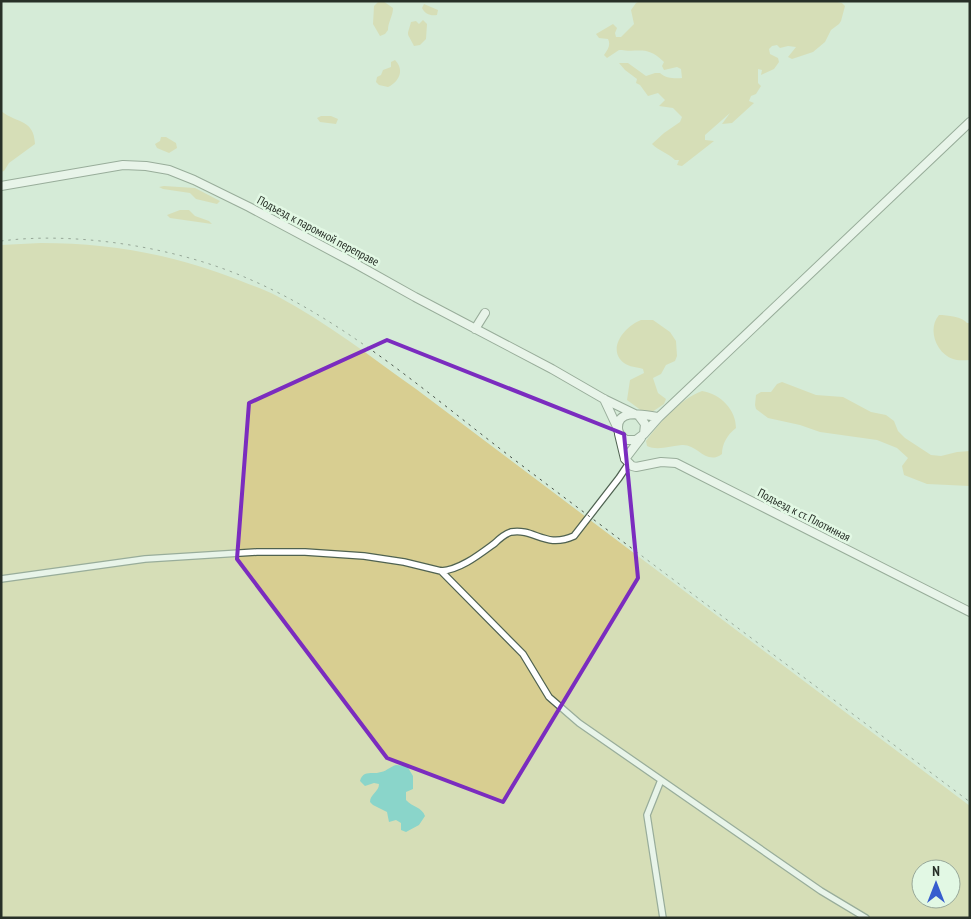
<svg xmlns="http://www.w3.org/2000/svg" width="971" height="919" viewBox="0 0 971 919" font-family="'PT Sans Narrow',sans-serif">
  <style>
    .green { fill: #d8ce91; fill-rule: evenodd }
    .water { fill: #2fbbba }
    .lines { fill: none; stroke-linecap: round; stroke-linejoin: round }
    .street-casing { stroke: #4f6251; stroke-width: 8 }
    .secondary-casing { stroke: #4f6251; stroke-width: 10 }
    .street { stroke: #fff; stroke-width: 5.5 }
    .secondary { stroke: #fff; stroke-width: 8 }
    .rail { stroke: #4a544a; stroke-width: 1; stroke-dasharray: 2.5 5; stroke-linecap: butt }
    .marked { fill: none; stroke: #7b2cbf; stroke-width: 4; stroke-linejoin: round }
    .labels { text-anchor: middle; stroke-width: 5; stroke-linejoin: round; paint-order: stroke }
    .street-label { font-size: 12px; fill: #283028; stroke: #e2f8e4 }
  </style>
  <rect width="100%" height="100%" fill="#d5ebd7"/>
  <path class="green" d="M383,1L393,8C393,16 388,22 388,30L385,34L380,36L373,24L374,6L378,2Z
    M640,1H833L842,3L845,6L841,21L839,24L831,30L825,42L813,52L792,59L788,57L796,47L788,46L780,48L777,45L772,46L769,49L770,54L778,58L779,62L774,69L761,75L762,70L758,69V83L761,86L756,94L751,96L749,101L754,103L732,123L722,124L730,113L705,135V140L714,141L682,166L677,165L679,160H675C668,153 659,151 652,144L664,133L680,122L682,117L673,108L659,106L665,100L658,93L648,96L640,85L636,83L637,79L625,70L619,63H628L646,76L655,73H660C665,78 675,79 682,78L681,69L677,67L664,70L662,66L664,62C646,45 641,53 619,50L607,58L604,55C608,49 611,45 608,39L599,38L596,34L613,24L617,28L615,33L616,37H621L634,24L631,10L636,3Z
    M424,4L438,10L437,15C430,16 425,14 422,8Z
    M423,20L427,24L426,39L420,45L414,46C406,30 407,38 411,22L416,21L419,24Z
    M395,60C405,70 399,82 388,87L379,85L376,82L377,77L381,75L383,70L391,67V62Z
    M1,111C18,124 34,119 35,144L9,163L4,171L1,172Z
    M321,116H331L338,119L336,124L320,122L317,118Z
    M161,137H166L176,143L177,148L169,153L157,148L155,144L160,141Z
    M164,186L195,188L220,201L217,204L196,199L190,193L163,189L159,187Z
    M180,210H189L195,216L209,221L212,224L170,218L167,215Z
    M41,243C112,243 176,255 241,281C253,286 266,290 277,296C326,322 371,357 416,389L970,806V918H1V245ZM921,869H951V899H921Z
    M939,315C947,315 963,317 967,323H970V360C964,360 958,361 953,359C936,353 927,329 939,315Z
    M641,320H653L670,332L676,341L677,356L675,361L666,365L661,374L653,378L658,393L666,399L664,404L652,412L642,411L627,400L630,380L644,373L643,369C637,367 629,367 624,363C606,349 625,326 641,320Z
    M782,382L816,395L843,397L871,412L886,415L894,421L898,431L905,438L931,455L941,456L957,452L970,451V486L927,484L904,475L902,466L908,458L897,448L877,440L820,432L800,425L768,418L756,409L755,405L756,395L761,392H771L777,384Z
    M702,391C721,394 736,410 736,428C727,435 722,444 722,454C706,466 698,444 682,445C671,446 657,451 647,446L646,441C660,422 680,399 702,391Z"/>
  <path class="water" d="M396,765L407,766L413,776V789L406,792V800C412,807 422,807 425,816L419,825L406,832L401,830V823L396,820L389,822L387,812L373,805L370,802C370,794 379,792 379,784L374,783L365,786L360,781C363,769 373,775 381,772C387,771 391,766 396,765Z"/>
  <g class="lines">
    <defs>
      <path id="street" d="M441,571L523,654L549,697L579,723L821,891L866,918
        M1,579L145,559L257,552H305L364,556L404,562L441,571C460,570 480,554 495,543C499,539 505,534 511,532C535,528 545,549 574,536L619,478L629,463
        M661,780L647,815L663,918"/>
      <path id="secondary" d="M1,186L123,165L146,166L169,170L194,180L249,207L356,264L415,297L552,369L604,399L639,416L645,424L644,434L636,440H626C622,437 618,434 618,428C617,407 647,416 659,417
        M475,329L485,313
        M604,399L618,429
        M619,434L625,459L632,466L636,467L661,462L676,463L970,612
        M644,434L659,417L970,122
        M625,459L641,438"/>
    </defs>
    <use href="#street" class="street-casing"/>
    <use href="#secondary" class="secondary-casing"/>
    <use href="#street" class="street"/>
    <use href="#secondary" class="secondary"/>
    <path class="rail" d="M1,241C78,231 179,248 249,279C351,323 436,401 524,467C672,579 821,690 970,802"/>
  </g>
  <path d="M0 0H971V919H0ZM387,340L624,434L638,578L503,802L387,758L237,559L249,403Z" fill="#d5ebd7" fill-opacity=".55" fill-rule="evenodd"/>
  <path class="marked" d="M387,340L624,434L638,578L503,802L387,758L237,559L249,403Z"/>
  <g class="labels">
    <g class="street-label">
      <text transform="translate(318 231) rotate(28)" y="4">Подъезд к паромной переправе</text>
      <text transform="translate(804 515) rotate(27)" y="4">Подъезд к ст. Плотинная</text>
    </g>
  </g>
  <rect width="971" height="919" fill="none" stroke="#283028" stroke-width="5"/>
  <g transform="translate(936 884)"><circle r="24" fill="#e2f8e4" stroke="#98a899"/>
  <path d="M0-4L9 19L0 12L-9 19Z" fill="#365dce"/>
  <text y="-8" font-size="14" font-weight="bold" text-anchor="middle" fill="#283028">N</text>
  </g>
</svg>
